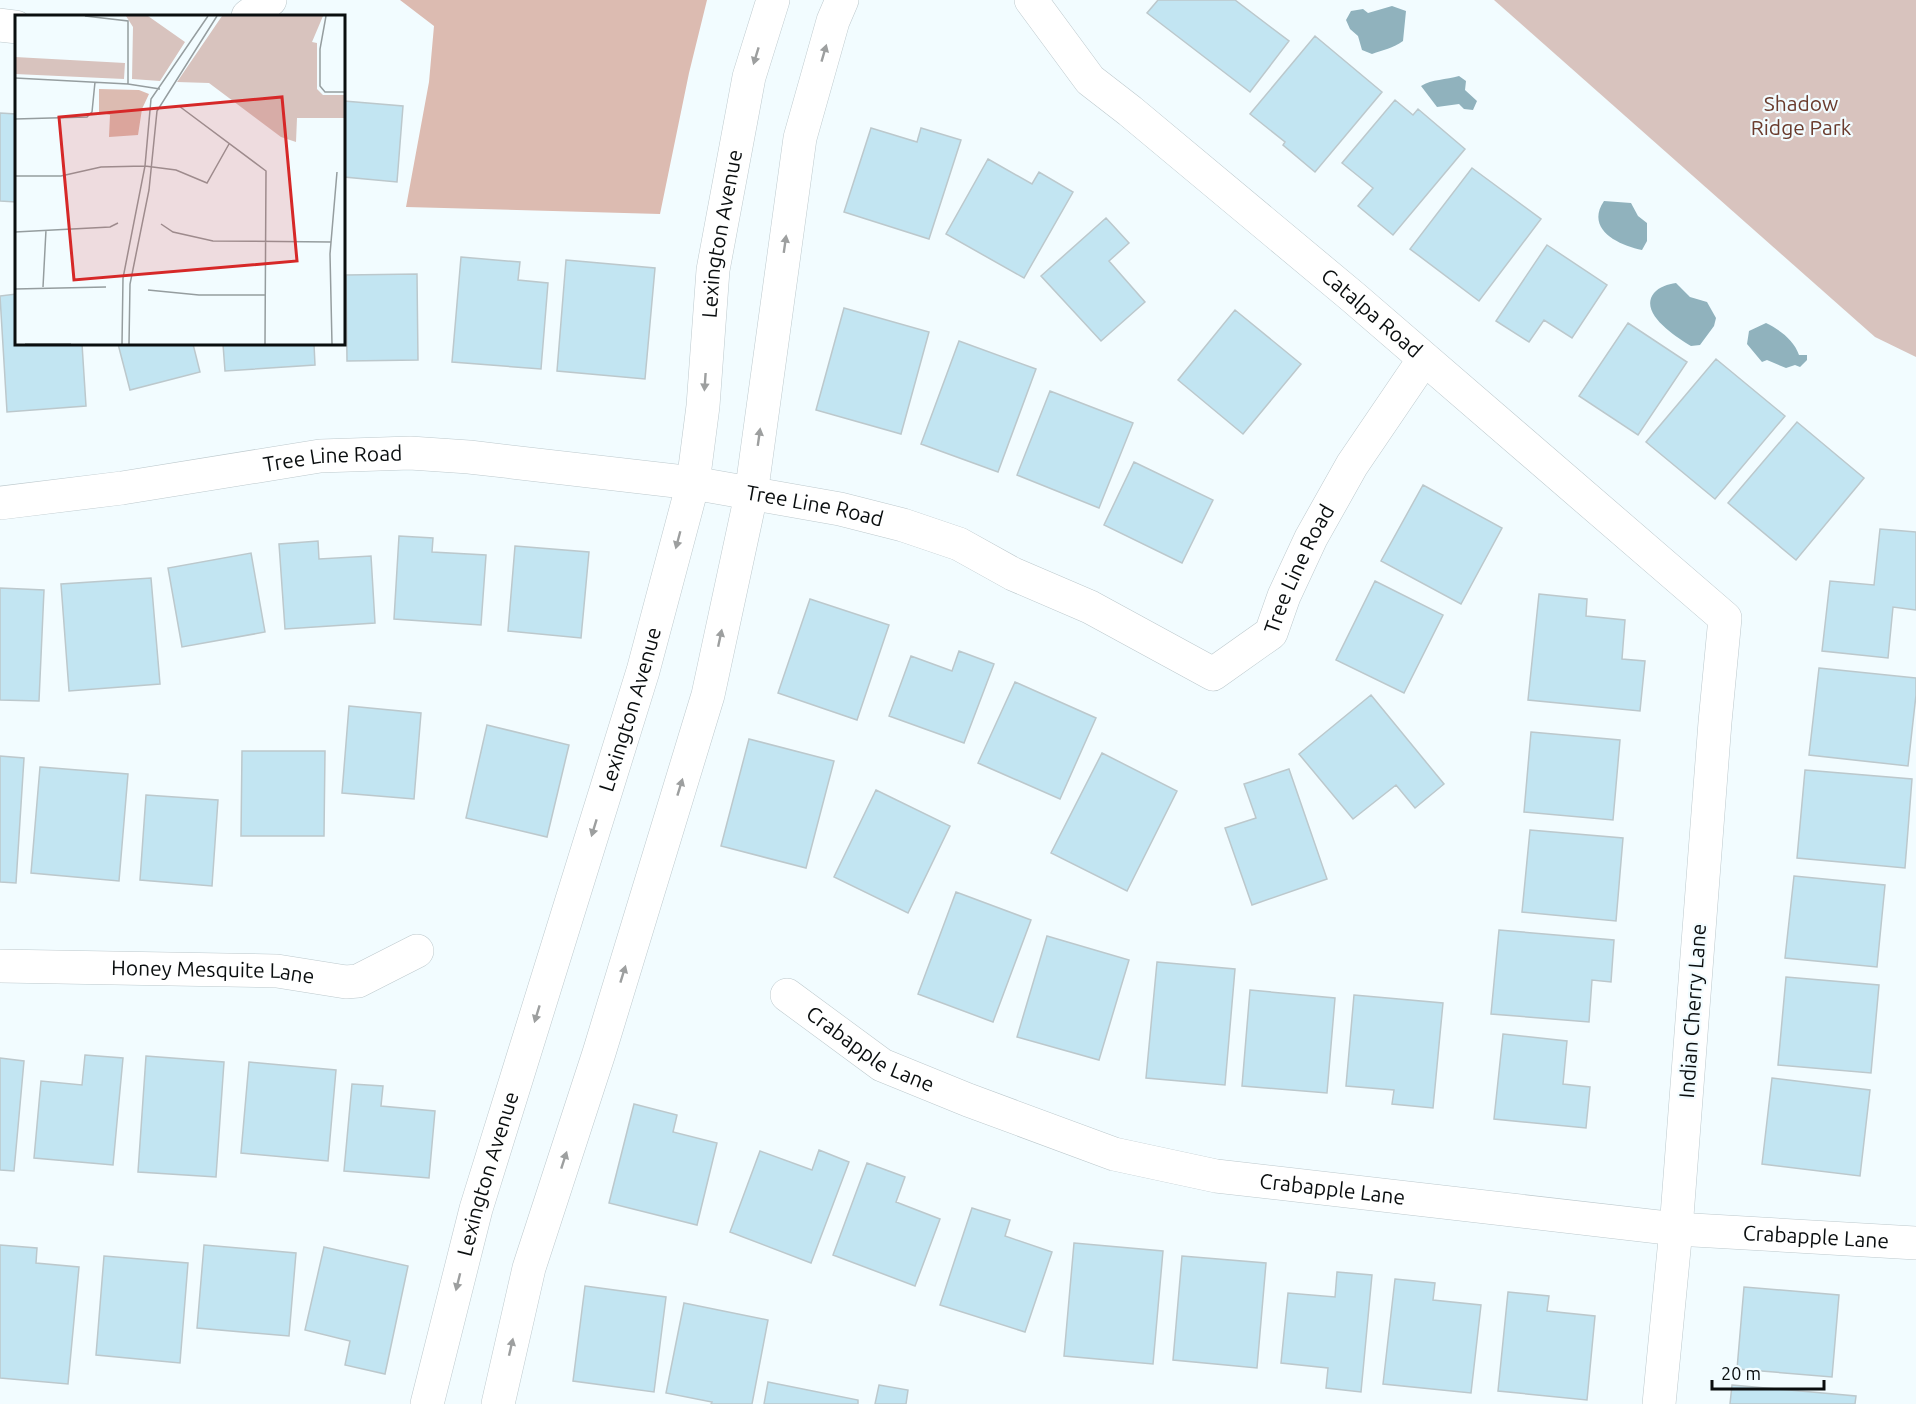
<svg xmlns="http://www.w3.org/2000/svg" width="1916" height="1404" viewBox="0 0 1916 1404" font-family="Ubuntu,sans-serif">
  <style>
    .green { fill: #d8c3be }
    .forest { fill: #dcbbb1 }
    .water { fill: #90b2bd }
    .building { fill: #c2e5f2; stroke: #bcc8cc; stroke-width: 1.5 }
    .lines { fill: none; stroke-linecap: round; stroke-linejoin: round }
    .minor-casing { stroke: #bdc9cd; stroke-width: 34 }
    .minor { stroke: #fff; stroke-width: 33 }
    .oneway { fill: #9d9f9f }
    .labels { text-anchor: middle; stroke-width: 4.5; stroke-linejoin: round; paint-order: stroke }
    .park-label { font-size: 21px; fill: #6a3b2d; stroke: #f2fcff }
    .street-label { font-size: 21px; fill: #0a0e0f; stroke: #f2fcff }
    .inset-road { fill: none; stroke: #959d9f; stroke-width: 1.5 }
    .view { fill: #d62828; fill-opacity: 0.15; stroke: #d62828; stroke-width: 3 }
    .inset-edge { fill: none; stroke: #0a0e0f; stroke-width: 3 }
  </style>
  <rect width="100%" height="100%" fill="#f2fcff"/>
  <path class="green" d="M1494,0H1916V357L1875,337Z"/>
  <path class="forest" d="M400,0H707L689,73L660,214L406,207L429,82L434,26Z"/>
  <path class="water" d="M1392,6L1406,11L1403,41C1393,48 1383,50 1372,54L1362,50L1358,36L1350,29L1346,20L1351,11L1363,9L1368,13Z
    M1459,76L1466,81L1465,90L1477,101L1473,110L1464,109L1459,104L1437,107L1421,86C1432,79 1446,80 1459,76Z
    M1604,201L1631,203L1638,216L1647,223V241L1642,250C1618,245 1585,229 1604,201Z
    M1676,283L1690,297L1707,302L1716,318L1714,326L1700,345L1691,346C1676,337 1638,313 1654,293C1659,287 1668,284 1676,283Z
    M1766,323C1780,330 1794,340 1799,355H1807V360L1800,367L1795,365L1786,368L1767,360L1762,362L1747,344L1749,331Z"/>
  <path class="building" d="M1158,0H1235L1289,41L1250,92L1147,13Z
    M1315,36L1382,92L1315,172L1283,145L1285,142L1250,114Z
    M1395,100L1413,115L1418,109L1465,149L1393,235L1358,206L1373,188L1342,163Z
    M344,101L403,106L397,182L344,177Z
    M0,113L16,114V202L0,201Z
    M871,128L917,142L921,128L961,140L929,239L844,212Z
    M988,159L1032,184L1039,172L1073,192L1024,278L946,234Z
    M1472,168L1541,219L1479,301L1410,249Z
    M1106,218L1129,243L1109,261L1145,302L1101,341L1041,276Z
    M1547,245L1607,285L1572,338L1544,320L1529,342L1496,321Z
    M461,257L520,262L518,280L548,283L541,369L452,362Z
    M566,260L655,268L645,379L557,371Z
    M417,274L418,360L347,361L346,275Z
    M16,294V344H82L86,406L7,412L0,296Z
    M844,308L929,332L901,434L816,410Z
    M1235,310L1301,364L1243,434L1178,380Z
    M1628,323L1687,362L1638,435L1579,396Z
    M959,341L1036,369L998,472L921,444Z
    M118,344H193L200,372L130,390Z
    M223,344H314L315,365L225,371Z
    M1716,359L1785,416L1715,499L1646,442Z
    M1050,391L1133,423L1099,508L1017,475Z
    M1797,422L1864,478L1796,560L1728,503Z
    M1134,462L1213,500L1182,563L1104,525Z
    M1423,485L1502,528L1461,604L1381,561Z
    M1880,529L1916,532V610L1893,607L1888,658L1822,651L1830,581L1874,585Z
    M399,536L433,538L432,552L486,555L481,625L394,619Z
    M318,541L319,559L371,556L375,623L285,629L279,544Z
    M515,546L589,552L581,638L508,631Z
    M251,553L265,632L182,647L168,568Z
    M151,578L160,684L69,691L61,584Z
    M1375,581L1443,615L1404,693L1336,660Z
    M0,588L44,590L39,701L0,700Z
    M1539,594L1587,599L1586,616L1625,620L1622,659L1645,661L1640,711L1528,700Z
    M810,599L889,625L857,720L778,693Z
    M959,651L994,664L964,743L889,716L911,656L952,671Z
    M1819,668L1916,678V695L1908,766L1809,755Z
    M1015,682L1096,718L1060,799L978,763Z
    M1371,695L1444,784L1415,808L1396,785L1353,819L1299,754Z
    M349,706L421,713L414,799L342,793Z
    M487,725L569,745L547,837L466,818Z
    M1531,732L1620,740L1613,820L1524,812Z
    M749,739L834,761L806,868L721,846Z
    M242,751H325L324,836H241Z
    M1102,753L1177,791L1127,891L1051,853Z
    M0,756L24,758L16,883L0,882Z
    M40,767L128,774L119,881L31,873Z
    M1289,769L1327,879L1252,905L1225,828L1256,818L1244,784Z
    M1805,770L1912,779L1905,868L1797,858Z
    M876,790L950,826L908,913L834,877Z
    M146,795L218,800L212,886L140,880Z
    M1530,830L1623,838L1616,921L1522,912Z
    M1794,876L1885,885L1877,967L1785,958Z
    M956,892L1031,920L993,1022L918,994Z
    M1499,930L1614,940L1611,982L1592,980L1589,1022L1491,1014Z
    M1047,936L1129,960L1099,1060L1017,1037Z
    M1157,962L1235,969L1225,1085L1146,1078Z
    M1786,977L1879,985L1871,1073L1778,1065Z
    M1250,990L1335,998L1327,1093L1242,1086Z
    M1354,995L1443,1003L1433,1108L1392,1104L1394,1090L1346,1086Z
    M1503,1034L1567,1041L1563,1084L1590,1087L1586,1128L1494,1119Z
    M85,1055L123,1058L113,1165L34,1158L41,1081L82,1085Z
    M146,1056L224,1062L216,1177L138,1172Z
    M0,1058L24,1061L14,1171L0,1170Z
    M249,1062L336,1070L328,1161L241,1153Z
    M1772,1078L1870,1090L1860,1176L1762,1164Z
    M352,1084L383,1086L381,1106L435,1111L429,1178L344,1171Z
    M634,1104L677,1115L673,1132L717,1143L697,1225L609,1203Z
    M819,1150L849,1162L811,1263L730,1232L760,1151L812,1170Z
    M867,1163L905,1177L896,1202L940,1219L915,1286L833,1255Z
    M972,1208L1010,1220L1005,1236L1052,1252L1025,1332L940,1305Z
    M1074,1243L1163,1251L1153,1364L1064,1356Z
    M0,1245L37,1248L36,1263L79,1267L68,1384L0,1378Z
    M204,1245L296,1253L289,1336L197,1328Z
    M324,1247L408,1266L385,1374L345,1365L350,1341L305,1330Z
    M104,1256L188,1263L180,1363L96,1355Z
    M1182,1256L1266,1263L1257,1368L1173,1360Z
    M1337,1272L1372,1275L1361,1392L1326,1388L1328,1368L1281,1363L1288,1293L1335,1297Z
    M1395,1279L1435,1283L1433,1300L1481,1305L1471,1393L1383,1384Z
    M585,1286L666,1297L654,1392L573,1381Z
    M1744,1287L1839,1295L1832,1377L1737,1369Z
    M1508,1292L1549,1296L1547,1311L1595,1316L1587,1400L1498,1391Z
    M684,1303L768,1320L752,1404H711L712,1402L666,1393Z
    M768,1382L858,1400V1404H764Z
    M879,1385L908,1390L906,1404H875Z
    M1732,1385L1856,1396L1855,1404H1730Z"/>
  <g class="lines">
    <defs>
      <g id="minor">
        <path id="s1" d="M1031,0L1090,80L1130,111L1353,297L1725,618L1715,722L1676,1229L1659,1404"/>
        <path d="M248,16L270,0"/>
        <path d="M0,25L16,27"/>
        <path id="s2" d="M0,503L122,488L320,456L410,453L469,457L693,483L840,509L903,525L959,544L1013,574L1090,607L1213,674L1271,633L1284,596L1311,538L1352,465L1424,359"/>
        <path id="s3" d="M0,966L277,971L346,982L358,981L417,951"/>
        <path id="s4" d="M787,995L882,1065L968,1100L1114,1154L1216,1176L1676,1229L1916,1243"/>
        <path id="s5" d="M427,1404L476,1209L643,671L693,483L703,406L713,270L749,77L773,0"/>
        <path d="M498,1404L529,1268L599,1053L708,695L751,495L800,138L833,21L842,0"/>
      </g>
    </defs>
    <use href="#minor" class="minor-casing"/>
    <use href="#minor" class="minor"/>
  </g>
  <defs><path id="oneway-solid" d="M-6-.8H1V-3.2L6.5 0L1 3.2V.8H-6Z" transform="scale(1.5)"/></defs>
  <g class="oneway">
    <use href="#oneway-solid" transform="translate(824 53) rotate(-74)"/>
    <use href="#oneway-solid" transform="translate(756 56) rotate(107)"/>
    <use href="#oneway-solid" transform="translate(785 244) rotate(-82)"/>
    <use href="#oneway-solid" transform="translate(705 382) rotate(94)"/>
    <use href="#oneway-solid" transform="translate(759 437) rotate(-82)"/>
    <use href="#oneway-solid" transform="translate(678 540) rotate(105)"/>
    <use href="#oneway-solid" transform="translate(720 638) rotate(-78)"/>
    <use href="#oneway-solid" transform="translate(680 787) rotate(-73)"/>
    <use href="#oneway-solid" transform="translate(594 828) rotate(107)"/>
    <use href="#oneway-solid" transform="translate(623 974) rotate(-73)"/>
    <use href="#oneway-solid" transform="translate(537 1014) rotate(107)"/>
    <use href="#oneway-solid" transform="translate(564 1160) rotate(-72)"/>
    <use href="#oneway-solid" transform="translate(458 1282) rotate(104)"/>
    <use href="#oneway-solid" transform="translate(511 1347) rotate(-77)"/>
  </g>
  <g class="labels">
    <g class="park-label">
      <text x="1801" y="111">Shadow<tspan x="1801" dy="24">Ridge Park</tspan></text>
    </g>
    <g class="street-label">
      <text dy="7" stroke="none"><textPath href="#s5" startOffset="1210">Lexington Avenue</textPath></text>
      <text dy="7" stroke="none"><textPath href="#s1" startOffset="465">Catalpa Road</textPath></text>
      <text dy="7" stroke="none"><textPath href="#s2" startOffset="336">Tree Line Road</textPath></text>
      <text dy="7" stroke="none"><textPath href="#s2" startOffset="822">Tree Line Road</textPath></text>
      <text dy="7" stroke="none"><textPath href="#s2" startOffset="1398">Tree Line Road</textPath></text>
      <text dy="7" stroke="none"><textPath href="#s5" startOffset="724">Lexington Avenue</textPath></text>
      <text dy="7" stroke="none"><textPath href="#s3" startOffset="213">Honey Mesquite Lane</textPath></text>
      <text transform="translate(1693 1011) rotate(-86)" y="7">Indian Cherry Lane</text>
      <text dy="7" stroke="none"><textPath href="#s4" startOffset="100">Crabapple Lane</textPath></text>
      <text dy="7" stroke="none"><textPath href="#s5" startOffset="238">Lexington Avenue</textPath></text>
      <text dy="7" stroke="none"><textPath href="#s4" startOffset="588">Crabapple Lane</textPath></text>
      <text dy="7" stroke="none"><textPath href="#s4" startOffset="1074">Crabapple Lane</textPath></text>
    </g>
  </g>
  <g transform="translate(15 15)">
    <rect width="330" height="330" fill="#f2fcff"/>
    <path d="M111,1H133L170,27L145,66L117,64L118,12ZM207,1H308L297,27L302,28V74L308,80H330V103H282L281,127L266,122L194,68L162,67ZM0,42L110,48L109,64L0,59Z" fill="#d8c3be"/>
    <path d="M84,74L124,75L134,79L127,94L123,120L94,122L95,100L84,97Z" fill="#dcbbb1"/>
    <path class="inset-road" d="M70,1L113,6V69M311,1L305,34V71L310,77H330M0,63L113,69L145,74M164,91L251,156L250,329M0,104L72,102L77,97L80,67M0,161H46L86,152L130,151L161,155L192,168L214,129M146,209L158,217L198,226L316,227M0,217L95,212L103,208M28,272L31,215M0,274L91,272M133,275L184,280H251M10,329H56M107,329L108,263L130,151L136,84L193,1M114,329L115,269L134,175L142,96L202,1M317,329L315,239L322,157"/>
    <path class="view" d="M267,82L282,246L59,265L44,102Z"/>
    <rect width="330" height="330" class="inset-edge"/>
  </g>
  <path d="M1712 1380v9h112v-9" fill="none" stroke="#0a0e0f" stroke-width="3"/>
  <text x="1721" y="1380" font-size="18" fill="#0a0e0f" stroke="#f2fcff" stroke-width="4.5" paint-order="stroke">20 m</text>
</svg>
